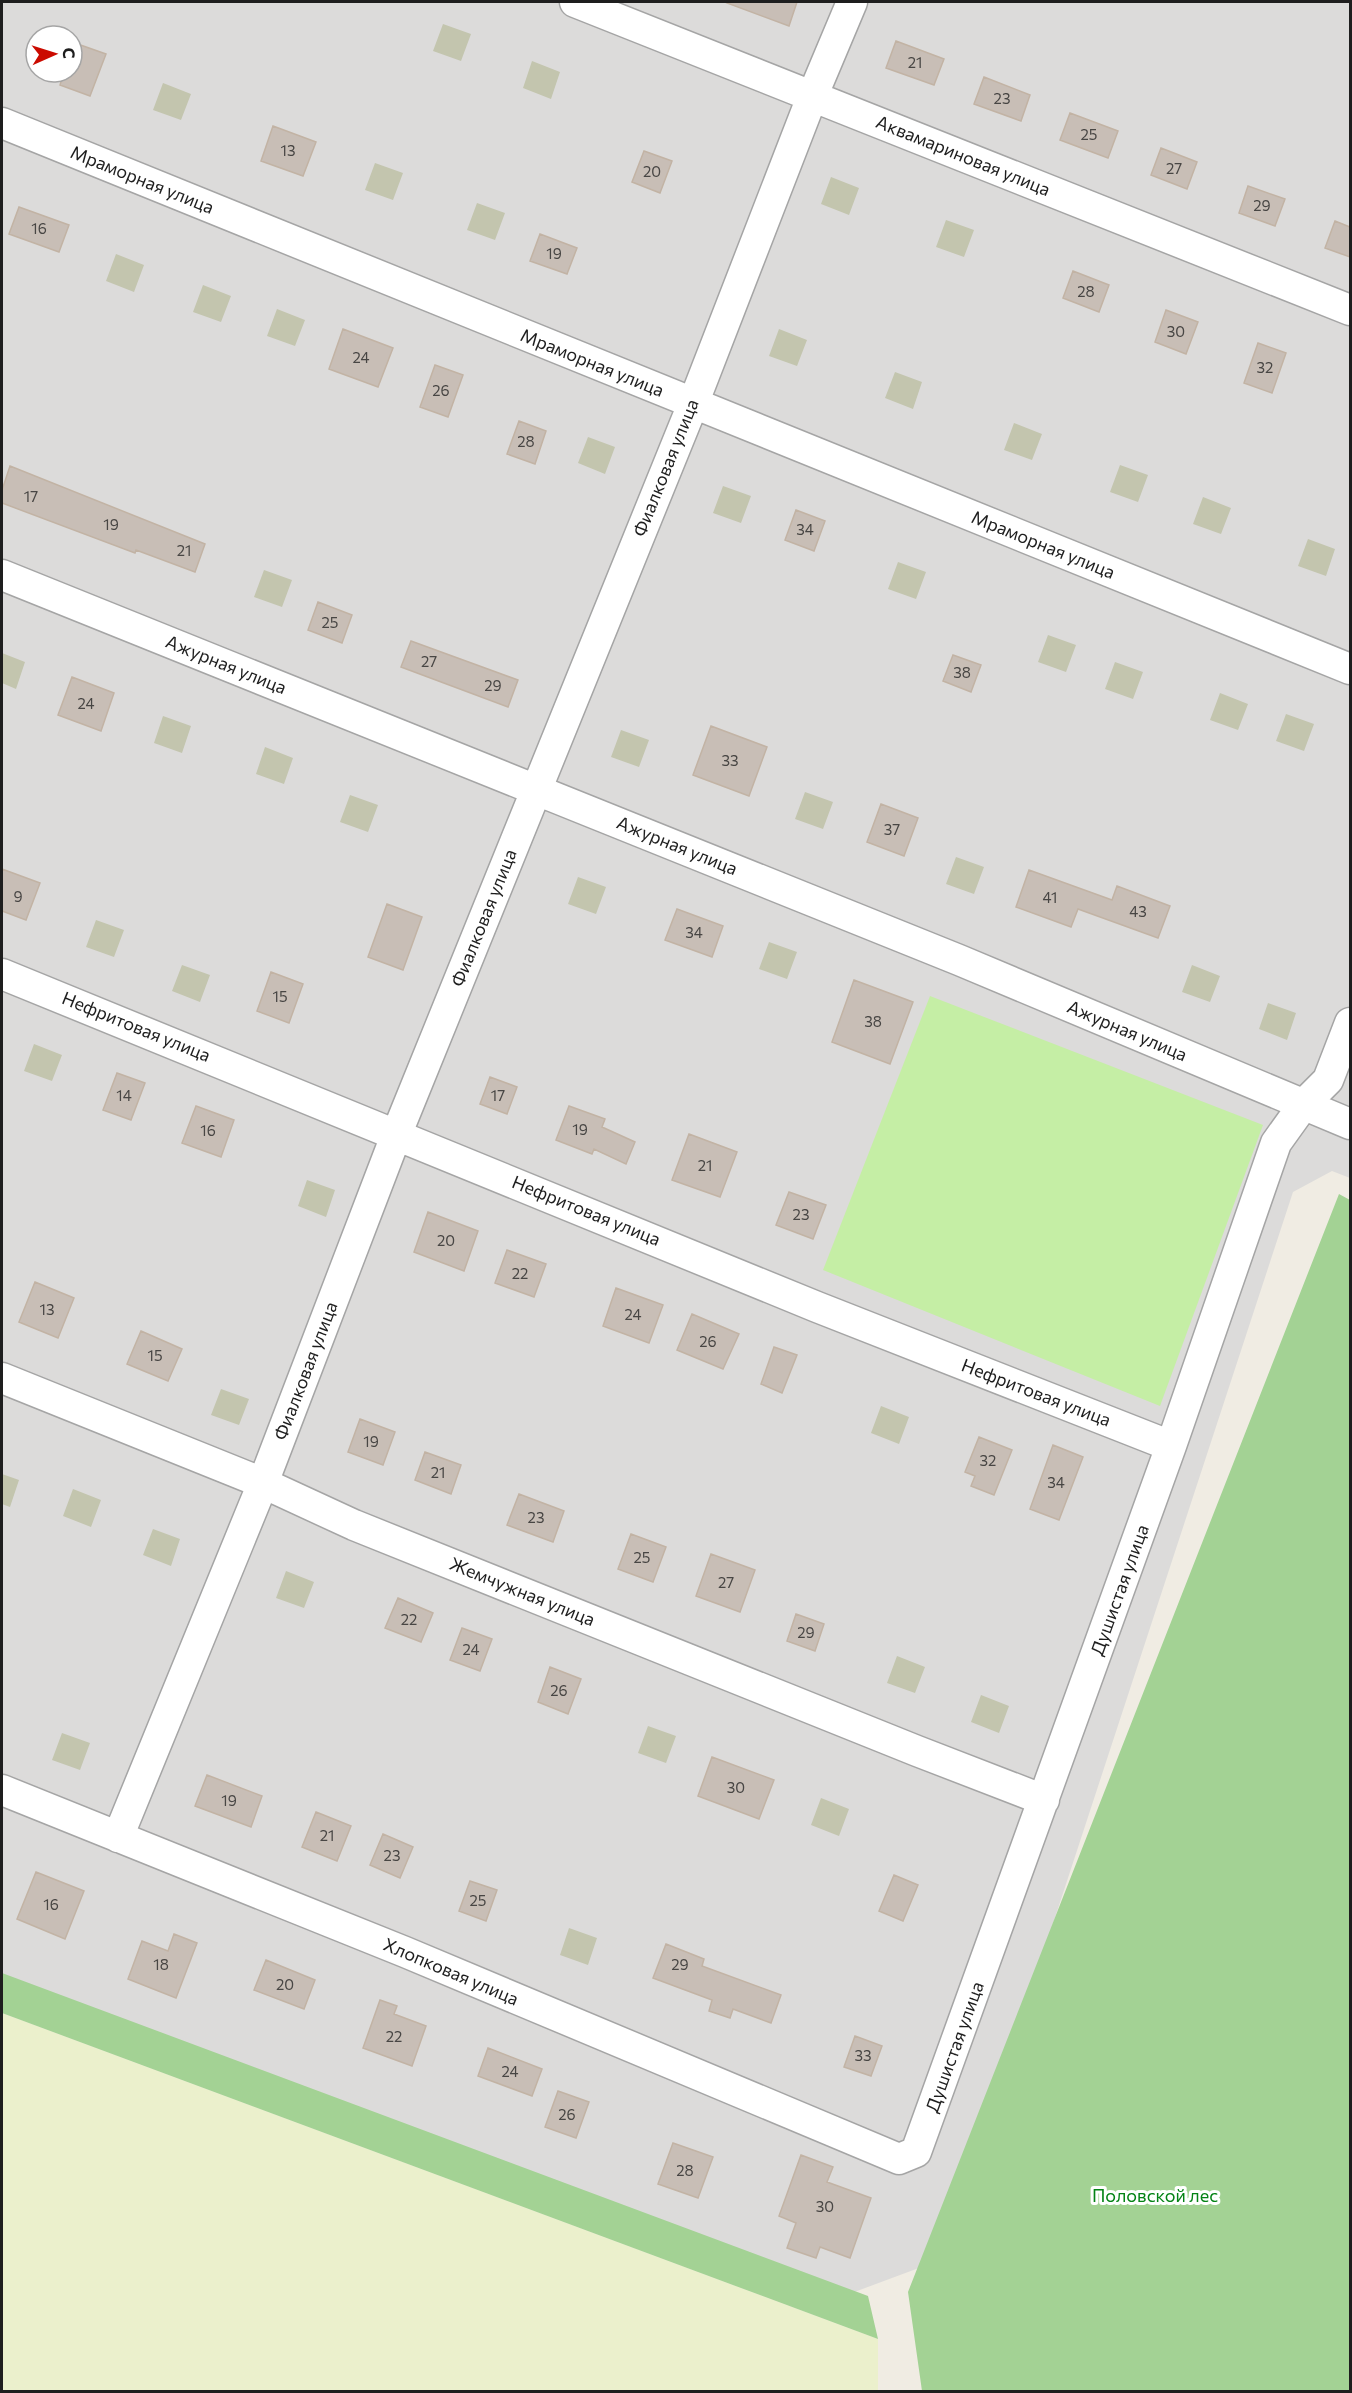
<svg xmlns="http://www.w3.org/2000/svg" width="1352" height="2393" viewBox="0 0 1352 2393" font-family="Commissioner,sans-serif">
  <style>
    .residential { fill: #dcdbda; fill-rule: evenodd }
    .construction { fill: #c3c5ae }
    .farmland { fill: #ebf0cc }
    .grass { fill: #c5eea5 }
    .forest { fill: #a3d294 }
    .building { fill: #c8beb6; stroke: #c2b3a4; stroke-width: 1.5 }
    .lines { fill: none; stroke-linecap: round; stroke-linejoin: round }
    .minor-casing { stroke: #a5a5a5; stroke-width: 33 }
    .minor { stroke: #fff; stroke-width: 30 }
    .labels { text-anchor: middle; stroke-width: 6; stroke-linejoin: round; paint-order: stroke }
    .number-label { font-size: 15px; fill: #484644 }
    .street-label { font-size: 18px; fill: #1e1e1e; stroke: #fff }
    .park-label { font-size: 18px; fill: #048315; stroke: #fff }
  </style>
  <rect width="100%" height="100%" fill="#f0ece3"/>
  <path class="residential" d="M2,2H1350V1178L1332,1171L1293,1192L943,2259L849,2294L2,1975ZM36,36H72V72H36Z"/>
  <path class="construction" d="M443,24L471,34L461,61L433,51Z
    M532,61L560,72L551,99L523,88Z
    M163,83L191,94L181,120L153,110Z
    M375,163L403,173L393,200L365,190Z
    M831,177L859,188L849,215L821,204Z
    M477,203L505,213L495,240L467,230Z
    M946,220L974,230L964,257L936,247Z
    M116,254L144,265L134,292L106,281Z
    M203,285L231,296L221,322L193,312Z
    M277,309L305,320L295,346L267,336Z
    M779,329L807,340L797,366L769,356Z
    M895,372L922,382L913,409L885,398Z
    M1014,423L1042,434L1032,460L1004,450Z
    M588,437L615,447L605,474L578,463Z
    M1120,465L1148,475L1138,502L1110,492Z
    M723,486L751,496L741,523L713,513Z
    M1203,497L1231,508L1221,534L1193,524Z
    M1308,539L1335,549L1326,576L1298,566Z
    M898,562L926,572L916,599L888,589Z
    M264,570L292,580L282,607L254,597Z
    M1048,635L1076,645L1066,672L1038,662Z
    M2,653L25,662L16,689L2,683Z
    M1115,662L1143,672L1133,699L1105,689Z
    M1220,693L1248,704L1238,730L1210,720Z
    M1286,714L1314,724L1304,751L1276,741Z
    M163,716L191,726L182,753L154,743Z
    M621,730L649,740L639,767L611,757Z
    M265,747L293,758L284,784L256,774Z
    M805,792L833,802L823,829L795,819Z
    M350,795L378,805L368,832L340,822Z
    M956,857L984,867L974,894L946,884Z
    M578,877L606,887L596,914L568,904Z
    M96,920L124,930L114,957L86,947Z
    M769,942L797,952L787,979L759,969Z
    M182,965L210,975L200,1002L172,991Z
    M1192,965L1220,976L1210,1002L1182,992Z
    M1268,1003L1296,1013L1287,1040L1259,1029Z
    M34,1044L62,1055L52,1081L24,1071Z
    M307,1180L335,1190L326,1217L298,1206Z
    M221,1389L249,1399L239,1425L211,1415Z
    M881,1406L909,1417L899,1444L871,1433Z
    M2,1474L19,1480L10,1507L2,1504Z
    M73,1489L101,1500L91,1527L63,1516Z
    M153,1529L180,1539L171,1566L143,1555Z
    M286,1571L314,1582L304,1608L276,1598Z
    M897,1656L925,1667L915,1693L887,1683Z
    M981,1695L1009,1706L999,1733L971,1722Z
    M648,1726L676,1736L666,1763L638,1753Z
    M62,1733L90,1743L80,1770L52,1760Z
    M821,1798L849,1809L839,1836L811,1825Z
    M569,1928L597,1938L588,1965L560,1955Z"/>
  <path class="farmland" d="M2,2013L878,2339V2391H2Z"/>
  <path class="grass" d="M930,996L1263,1125L1160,1406L823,1270Z"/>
  <path class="forest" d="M1339,1194L1350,1200V2391H922L908,2292Z
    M2,1973L868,2296L878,2339L2,2013Z"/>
  <path class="building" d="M728,2H797L789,26L727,3Z
    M896,41L944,59L934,85L886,68Z
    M72,42L106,54L90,96L60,85L64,72H72Z
    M984,77L1030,95L1021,121L974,104Z
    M1070,113L1118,131L1108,158L1060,140Z
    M273,126L316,142L303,176L261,161Z
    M1161,148L1197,162L1187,189L1151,175Z
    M644,151L672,161L660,193L632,182Z
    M1248,186L1285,199L1275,226L1239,213Z
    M19,207L69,225L59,252L9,234Z
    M1335,221L1350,227V257L1325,248Z
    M540,234L577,248L567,274L530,261Z
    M1073,271L1109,285L1099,312L1063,298Z
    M1166,310L1198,322L1186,354L1155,342Z
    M343,329L393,348L378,387L329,369Z
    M1258,343L1286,353L1272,393L1244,383Z
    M435,365L463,375L448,417L420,407Z
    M519,421L546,431L535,464L507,454Z
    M10,466L205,544L195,572L136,550L135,553L2,503V490Z
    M796,510L825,521L814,551L785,540Z
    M318,602L352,615L342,643L308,630Z
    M411,641L518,680L508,707L401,667Z
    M953,655L981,665L971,692L943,681Z
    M72,677L114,693L101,731L58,715Z
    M711,726L767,747L749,796L693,775Z
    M881,804L918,818L904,856L867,842Z
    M2,869L40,883L26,920L2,911Z
    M1029,870L1112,900L1117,886L1170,906L1158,938L1078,909L1071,927L1016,907Z
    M387,904L422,917L403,970L368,957Z
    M677,909L723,926L712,957L665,940Z
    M271,972L303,984L289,1023L257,1011Z
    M854,980L913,1002L890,1064L832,1042Z
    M117,1073L145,1083L131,1120L103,1110Z
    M490,1077L517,1087L507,1114L480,1104Z
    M196,1106L234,1120L221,1157L182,1143Z
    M569,1106L605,1119L602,1127L635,1142L626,1164L594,1149L592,1154L556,1140Z
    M689,1134L737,1152L720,1197L672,1180Z
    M789,1192L826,1205L813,1239L776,1225Z
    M428,1212L478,1231L464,1271L414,1252Z
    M507,1250L546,1264L534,1297L495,1283Z
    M35,1282L74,1298L58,1338L19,1322Z
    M616,1288L663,1305L649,1343L603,1326Z
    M692,1314L739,1334L723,1369L677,1350Z
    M141,1331L182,1349L168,1381L127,1364Z
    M774,1347L797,1355L782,1393L761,1384Z
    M360,1419L395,1432L383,1465L348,1452Z
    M979,1437L1012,1450L994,1495L971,1486L975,1476L965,1472Z
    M1053,1445L1083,1457L1059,1520L1030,1509Z
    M425,1452L461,1465L451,1494L415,1480Z
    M519,1494L564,1511L553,1542L507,1525Z
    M631,1534L666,1547L653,1582L618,1569Z
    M711,1554L755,1570L740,1612L696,1596Z
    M398,1598L433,1613L421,1642L385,1628Z
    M796,1614L824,1624L815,1651L787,1641Z
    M462,1628L492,1639L480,1671L450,1660Z
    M550,1667L581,1679L568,1714L538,1702Z
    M712,1757L774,1780L759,1819L698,1796Z
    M207,1775L262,1796L251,1827L195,1806Z
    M316,1812L351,1826L337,1861L302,1847Z
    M383,1834L413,1847L400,1878L370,1865Z
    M36,1872L84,1891L65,1939L17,1919Z
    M894,1875L918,1885L903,1921L879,1911Z
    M470,1881L497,1890L486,1921L459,1911Z
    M174,1934L197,1943L176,1998L128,1979L142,1941L168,1951Z
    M666,1944L704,1959L702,1966L781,1995L771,2023L733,2009L730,2018L709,2011L712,2000L653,1978Z
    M266,1960L315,1980L304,2009L254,1990Z
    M380,2000L397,2006L394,2014L426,2026L412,2066L363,2048Z
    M855,2036L882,2046L871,2076L844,2067Z
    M488,2048L542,2069L532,2096L478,2076Z
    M558,2091L589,2102L576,2138L545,2127Z
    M673,2143L713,2157L698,2198L658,2184Z
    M801,2155L833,2167L827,2182L871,2198L850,2258L820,2247L816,2258L787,2248L796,2223L779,2216Z"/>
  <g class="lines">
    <defs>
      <path id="minor" d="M575,2L1350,310
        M2,123L1350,669
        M2,575L959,960L1350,1124
        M2,974L817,1307L1171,1446
        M2,1378L263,1483L354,1525L917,1751L1044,1800
        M2,1790L405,1952L899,2159L916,2152L1171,1446L1276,1143L1304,1104L1328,1080L1350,1023
        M118,1837L263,1483L397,1133L693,404L812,97L852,2"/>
    </defs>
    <use href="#minor" class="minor-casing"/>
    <use href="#minor" class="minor"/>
  </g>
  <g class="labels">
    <g class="number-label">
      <text x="915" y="68">21</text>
      <text x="1002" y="104">23</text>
      <text x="1089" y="140">25</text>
      <text x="288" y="156">13</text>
      <text x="1174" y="174">27</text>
      <text x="652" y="177">20</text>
      <text x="1262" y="211">29</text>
      <text x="39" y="234">16</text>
      <text x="554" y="259">19</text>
      <text x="1086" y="297">28</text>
      <text x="1176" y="337">30</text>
      <text x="361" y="363">24</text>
      <text x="1265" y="373">32</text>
      <text x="441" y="396">26</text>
      <text x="526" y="447">28</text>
      <text x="31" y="502">17</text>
      <text x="111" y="530">19</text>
      <text x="805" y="535">34</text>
      <text x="184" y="556">21</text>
      <text x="330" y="628">25</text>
      <text x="429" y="667">27</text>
      <text x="962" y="678">38</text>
      <text x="493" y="691">29</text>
      <text x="86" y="709">24</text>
      <text x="730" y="766">33</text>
      <text x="892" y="835">37</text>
      <text x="18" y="902">9</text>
      <text x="1050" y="903">41</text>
      <text x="1138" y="917">43</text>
      <text x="694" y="938">34</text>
      <text x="280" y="1002">15</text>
      <text x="873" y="1027">38</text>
      <text x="124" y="1101">14</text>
      <text x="498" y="1101">17</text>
      <text x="580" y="1135">19</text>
      <text x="208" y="1136">16</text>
      <text x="705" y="1171">21</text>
      <text x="801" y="1220">23</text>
      <text x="446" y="1246">20</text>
      <text x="520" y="1279">22</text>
      <text x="47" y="1315">13</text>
      <text x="633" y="1320">24</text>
      <text x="708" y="1347">26</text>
      <text x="155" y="1361">15</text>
      <text x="371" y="1447">19</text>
      <text x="988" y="1466">32</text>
      <text x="438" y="1478">21</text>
      <text x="1056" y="1488">34</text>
      <text x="536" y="1523">23</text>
      <text x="642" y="1563">25</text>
      <text x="726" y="1588">27</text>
      <text x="409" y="1625">22</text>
      <text x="806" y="1638">29</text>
      <text x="471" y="1655">24</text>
      <text x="559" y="1696">26</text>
      <text x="736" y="1793">30</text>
      <text x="229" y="1806">19</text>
      <text x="327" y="1841">21</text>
      <text x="392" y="1861">23</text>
      <text x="478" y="1906">25</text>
      <text x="51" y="1910">16</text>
      <text x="161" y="1970">18</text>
      <text x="680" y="1970">29</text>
      <text x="285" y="1990">20</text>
      <text x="394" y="2042">22</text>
      <text x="863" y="2061">33</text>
      <text x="510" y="2077">24</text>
      <text x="567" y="2120">26</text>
      <text x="685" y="2176">28</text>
      <text x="825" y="2212">30</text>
    </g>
    <g class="street-label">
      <text transform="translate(963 156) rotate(22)" y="6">Аквамариновая улица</text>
      <text transform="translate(142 180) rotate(22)" y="6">Мраморная улица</text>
      <text transform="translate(592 363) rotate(22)" y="6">Мраморная улица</text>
      <text transform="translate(666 468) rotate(-68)" y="6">Фиалковая улица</text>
      <text transform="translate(1043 545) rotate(22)" y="6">Мраморная улица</text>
      <text transform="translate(226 665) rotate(22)" y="6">Ажурная улица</text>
      <text transform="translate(677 846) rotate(22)" y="6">Ажурная улица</text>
      <text transform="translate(484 918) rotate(-68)" y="6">Фиалковая улица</text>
      <text transform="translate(136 1027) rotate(22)" y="6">Нефритовая улица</text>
      <text transform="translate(1127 1031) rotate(23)" y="6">Ажурная улица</text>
      <text transform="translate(586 1211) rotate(22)" y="6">Нефритовая улица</text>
      <text transform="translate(306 1371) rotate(-69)" y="6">Фиалковая улица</text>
      <text transform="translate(1036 1393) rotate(21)" y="6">Нефритовая улица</text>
      <text transform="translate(1120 1590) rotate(-70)" y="6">Душистая улица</text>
      <text transform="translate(522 1592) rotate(22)" y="6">Жемчужная улица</text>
      <text transform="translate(451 1972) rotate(23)" y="6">Хлопковая улица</text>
      <text transform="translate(955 2047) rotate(-70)" y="6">Душистая улица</text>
    </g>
    <g class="park-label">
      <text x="1155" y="2202">Половской лес</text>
    </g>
  </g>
  <rect width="1352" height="2393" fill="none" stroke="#1e1e1e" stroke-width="6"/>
  <g transform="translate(54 54) rotate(87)"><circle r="28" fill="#ffffff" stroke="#a5a5a5" stroke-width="1.5"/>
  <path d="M0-4.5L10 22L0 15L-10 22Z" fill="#cb0b00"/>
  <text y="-9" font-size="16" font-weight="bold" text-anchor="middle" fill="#1e1e1e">С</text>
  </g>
</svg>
